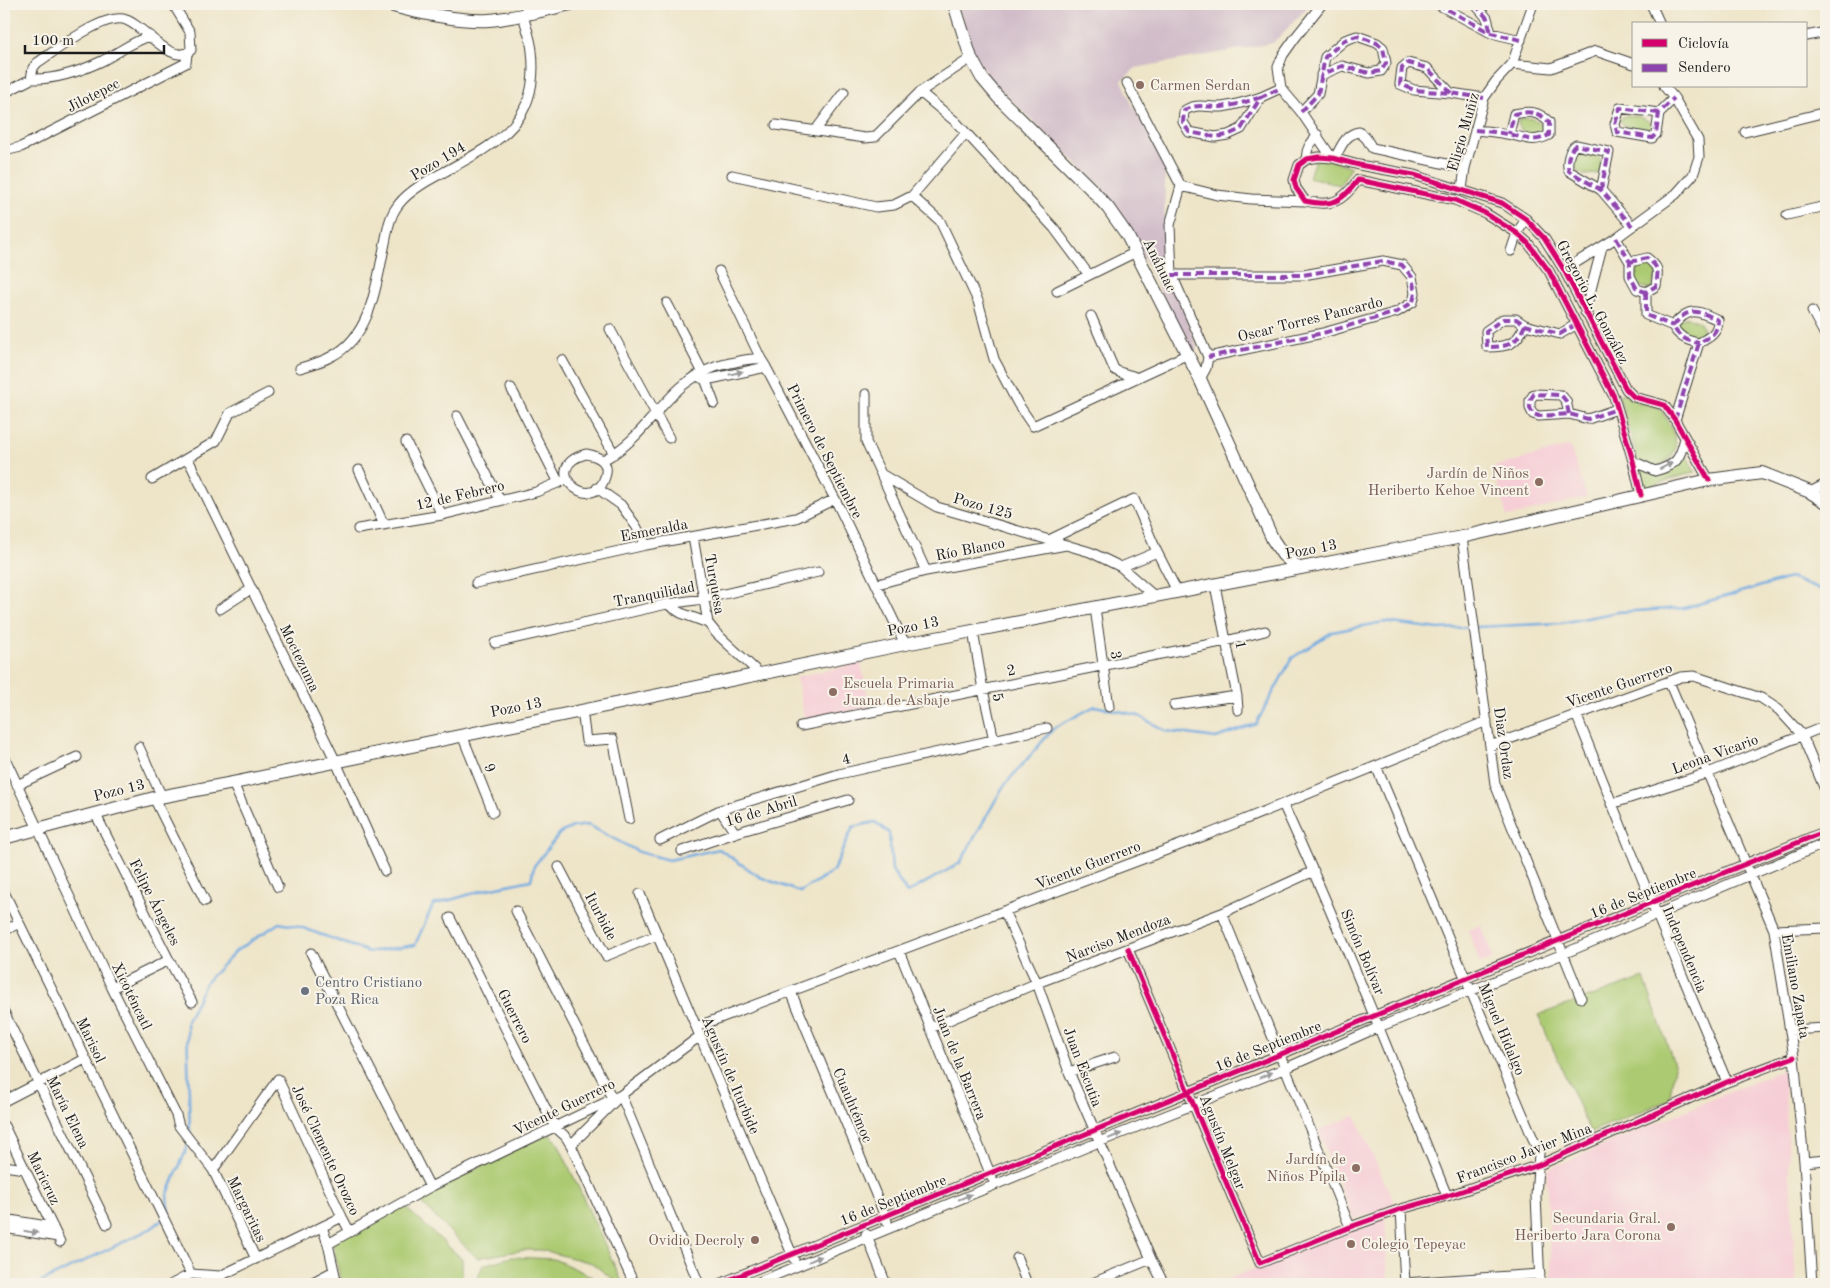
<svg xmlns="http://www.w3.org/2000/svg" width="1830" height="1288" viewBox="0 0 1830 1288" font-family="'Old Standard TT',serif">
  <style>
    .built { fill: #f6cfd6 }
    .industrial { fill: #d1bdc9 }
    .green { fill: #acca71; stroke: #647346 }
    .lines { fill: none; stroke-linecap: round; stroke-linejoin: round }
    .stream { stroke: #71aae1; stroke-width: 2.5 }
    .minor-casing { stroke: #3c3a36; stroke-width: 11 }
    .secondary-casing { stroke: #3c3a36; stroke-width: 14 }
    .minor { stroke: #fff; stroke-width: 9 }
    .secondary { stroke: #fff; stroke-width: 12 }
    .quiet { stroke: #8e44ad; stroke-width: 4; stroke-dasharray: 8 4; stroke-linecap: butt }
    .cycleway-casing { stroke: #f7f3e8; stroke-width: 8 }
    .cycleway { stroke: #d6006c; stroke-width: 5 }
    .oneway { fill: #999 }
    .education-dot { fill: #8d6e63; stroke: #f7f3e8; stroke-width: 2 }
    .worship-dot { fill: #6b7280; stroke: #f7f3e8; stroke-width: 2 }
    .labels { text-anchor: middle; stroke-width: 4; stroke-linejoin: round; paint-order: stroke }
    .education-label { font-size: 15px; fill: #785e54; stroke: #f7f3e8; text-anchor: end }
    .street-label { font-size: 15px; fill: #1c1c1c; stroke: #f7f3e8 }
    .worship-label { font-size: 15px; fill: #5b616d; stroke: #f7f3e8; text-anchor: start }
  </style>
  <rect width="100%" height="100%" fill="#f7f3e8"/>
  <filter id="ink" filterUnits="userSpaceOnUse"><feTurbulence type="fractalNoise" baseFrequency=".02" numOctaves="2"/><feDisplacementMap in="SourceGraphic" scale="10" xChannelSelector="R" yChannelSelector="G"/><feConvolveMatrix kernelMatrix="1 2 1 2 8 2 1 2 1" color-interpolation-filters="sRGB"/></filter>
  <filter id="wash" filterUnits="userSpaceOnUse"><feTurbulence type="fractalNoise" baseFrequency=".0096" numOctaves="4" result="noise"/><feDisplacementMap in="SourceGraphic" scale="20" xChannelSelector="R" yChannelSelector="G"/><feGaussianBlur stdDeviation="1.12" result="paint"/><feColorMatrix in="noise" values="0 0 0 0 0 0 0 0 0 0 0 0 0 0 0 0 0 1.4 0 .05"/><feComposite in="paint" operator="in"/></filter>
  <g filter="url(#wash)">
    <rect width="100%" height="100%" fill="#eee5c9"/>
    <path class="built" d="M1570,446L1587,497L1507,517L1493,467Z
      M861,663L870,707L805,721L796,677Z
      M1481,925L1493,958L1480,963L1468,930Z
      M1784,1069L1796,1284H1552L1546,1170Z
      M1355,1115L1395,1205L1353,1219L1318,1131Z
      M1385,1217L1388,1284H1215L1246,1272Z"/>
    <path class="industrial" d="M957,4H1309L1305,10L1273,43L1136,68L1122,80L1131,102L1165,160L1164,257L1197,347L1193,361L1140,249L1121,215L1101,187L990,79L975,56Z"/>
    <path class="green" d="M1628,115C1638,116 1647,118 1654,126L1653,130L1639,132L1623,125L1619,119Z
      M1523,118C1532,118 1537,120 1543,126L1542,133C1533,138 1522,135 1518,124L1519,121Z
      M1581,150C1592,153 1603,154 1602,168L1597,174L1584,175L1572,168L1570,159L1574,153Z
      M1322,157L1351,167L1340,185L1309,177L1314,162Z
      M1638,263L1652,265L1657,273L1651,289L1641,287L1636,281L1635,266Z
      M1688,317L1700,322L1703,328L1702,333L1692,336L1679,331L1676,321Z
      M1621,393L1638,402L1660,408C1674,431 1688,453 1656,467L1639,463L1619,397Z
      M1684,451L1695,472L1645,487L1636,465L1653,472Z
      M1644,978L1675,1067L1669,1100L1590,1132L1538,1015Z
      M544,1135H550L557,1141L623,1284H619L592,1263L541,1250H524L477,1258L420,1202L428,1193Z
      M404,1206L462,1259V1278L452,1284H341L331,1233Z
      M511,1257L554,1259L593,1277L601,1284H475L483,1265Z"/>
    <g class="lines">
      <path class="stream" d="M1476,627L1561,623L1618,612L1684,608L1790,578L1826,592
        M190,1135L187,1021L206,982L236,951L279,923L300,927L369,952L415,945L433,905L488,889L531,880L534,866L560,833L573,827L588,825L639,852L669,860L719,849L760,877L800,892L833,871L853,827L875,822L889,833L892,870L907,893L960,863L1003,787L1054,728L1095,706L1137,715L1166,731L1216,738L1256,724L1292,658L1332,632L1384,622L1439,629L1471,627
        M166,1216L169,1213L167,1196L189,1143
        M37,1284L152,1228L162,1220"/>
    </g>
  </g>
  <g filter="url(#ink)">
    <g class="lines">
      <defs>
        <path id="minor" d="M1322,4L1295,38L1283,55L1278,67L1281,88L1301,112L1332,158
          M1437,4L1491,33L1521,40
          M1475,4L1487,18L1491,33
          M1651,4L1660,24
          M1806,36L1826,32
          M1512,64L1551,68L1596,51L1634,64
          M31,79C55,80 81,71 102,61C118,53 133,41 150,36
          M1127,83L1181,186L1170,225L1172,275L1208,357L1206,368L1200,379
          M920,92L956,122L1054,228L1089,275
          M4,93L31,79L33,68L37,63C55,51 101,15 123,19C143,23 172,68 191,50L190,32L173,4
          M1451,93L1427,68L1408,63L1402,68L1400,84L1414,90L1451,93L1484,98
          M1261,97C1249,101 1236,105 1222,107C1208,108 1196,102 1184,111L1183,122L1189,132L1215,137L1228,135L1241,129L1261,97L1281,88
          M1301,112L1318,94L1325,57L1345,40L1357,36L1377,43L1383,48L1386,63L1381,71L1369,73L1342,66L1321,75
          M1659,113L1620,108L1615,124L1617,132L1652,138L1656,134L1659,113L1674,98
          M776,125L865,138L875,137L920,92L971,58
          M1475,130C1486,131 1497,132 1507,134C1525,137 1532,144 1549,135V122C1538,111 1529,111 1514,114L1509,134
          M815,131L844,92
          M1745,132L1826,112
          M4,151L21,147L186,63L187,54
          M1335,158C1341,147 1345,134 1359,132L1366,138L1372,148L1465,168
          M1307,159C1305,149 1311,143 1318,135
          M732,175L876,207L894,205L912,196L940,221L978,301L994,359L1018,404L1033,426L1186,355
          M1181,186L1217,195L1251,199L1305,201
          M1462,189L1465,168L1484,98L1496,81L1512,64L1533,4
          M1601,190L1609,152L1576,145C1569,149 1566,164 1569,171L1601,190L1632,226
          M912,196L966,133
          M1787,215L1826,206
          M1616,238L1630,262V276L1637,289L1646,292L1656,286C1658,271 1660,268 1647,258L1630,262
          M1511,251L1517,233L1526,219
          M1564,270L1616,238L1676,194L1693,175L1699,157L1698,140L1674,98L1664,86
          M719,271L761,359L766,367L835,499L905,644
          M1172,275H1303L1383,261L1402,265L1412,277L1415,293L1413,302L1397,312L1323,333L1208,357
          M1057,291L1136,252
          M1646,292V315L1673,326
          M667,303L702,371L714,403
          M1812,311L1826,337
          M1585,312L1602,247
          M1091,316L1114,369C1121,375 1129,373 1137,378
          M1525,325C1516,345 1508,347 1487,347L1486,331L1503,319H1516L1525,325L1560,334L1577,324
          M610,329L669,438
          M562,360L614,454
          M300,368C310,365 322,362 332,356C371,336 376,286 384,248C387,235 388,219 396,208C406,192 428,180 444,172C499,142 540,122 532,51C531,39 526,27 523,15L529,4
          M701,378L706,380L766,367
          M511,388L559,483
          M866,394V442L881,474L937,507L1090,552L1121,567L1153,595
          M1569,414L1566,401L1561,395L1534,394L1530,400V408L1533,414L1539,416L1569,414L1588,419L1617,409
          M457,416L500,500
          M1675,420L1699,343C1710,337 1718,333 1718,320C1697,310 1689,306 1673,326C1678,337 1687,341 1699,343
          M406,442L442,515
          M586,454C599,456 610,462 605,477C593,517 536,468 586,454Z
          M188,459L336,762L385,871
          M603,460C655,434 665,376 730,363C740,361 750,358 761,359
          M1633,461L1655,471C1677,465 1680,459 1685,438
          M359,470L384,525
          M881,474L926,571
          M152,479L216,441L230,413L268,393
          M597,488L621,505L636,526L646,545
          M1810,492L1826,484
          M1641,495L1633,461L1614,397L1549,271L1528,243L1517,233L1485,213L1455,200L1358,180C1342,202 1332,207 1305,201L1296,188L1294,180L1299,165L1307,159L1319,157L1332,158L1359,165L1414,175L1502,203L1526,219L1544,238L1564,270L1626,389L1634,397L1664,405L1675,420L1709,480
          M358,529L442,515L536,492L567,479
          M693,537L708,623L716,633L760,674
          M1462,537L1495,784L1581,998
          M1051,539L1134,499L1157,552L1177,591
          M1121,567L1157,552
          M476,583L646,545L796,518L835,499
          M878,584L926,571L1066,545
          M1215,585L1237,696L1238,710
          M667,604L681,613L708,623
          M1095,608L1109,707
          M220,609L251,589
          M973,631L983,690L994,740
          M495,643L667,604L703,599L818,572
          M1669,682L1774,930L1794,1057L1804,1162L1812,1284
          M1174,705L1237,696
          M582,710L586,741L613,739L629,819
          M1576,714L1652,903L1727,1082
          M801,726L1226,641L1265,631
          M462,735L493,812
          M1490,746L1681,677L1694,676L1761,698L1779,710L1802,735L1826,792
          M139,747L162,797
          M4,756L112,988L176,1115L179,1126L213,1170L256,1259
          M1376,766L1539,1153L1536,1196L1540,1284
          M233,783L278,887
          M17,785L77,757
          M154,798L205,901
          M1283,804C1342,933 1394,1065 1447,1196
          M1611,804L1708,773L1826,726
          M720,810L735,833
          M95,813L169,960L192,1002
          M660,840L720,810L839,774L1047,728
          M682,851L735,833L848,800
          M559,867L606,956L657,935
          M4,892L191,1274
          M640,894L794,1259
          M516,911L613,1100
          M1004,911L1037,983L1069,1072L1151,1259L1164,1284
          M1222,913L1350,1227
          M450,918L555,1127L566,1137L571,1145L634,1284
          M1774,930L1826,928
          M4,931L19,923
          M1128,949L1260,1263L1350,1227L1401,1209L1447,1196L1539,1165L1727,1082L1794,1057
          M899,951L992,1178
          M311,953L430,1187
          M112,988L169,960
          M791,992L887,1221
          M4,1012L107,1224
          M696,1027L1209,834L1487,721
          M930,1028L1037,983L1222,913L1314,871
          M1790,1030L1826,1028
          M1069,1072L1115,1057
          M4,1101L85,1059
          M4,1126L60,1242
          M571,1145L621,1095L699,1284
          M1804,1162L1826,1160
          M4,1166L25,1169
          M213,1170L278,1079L342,1217L350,1232
          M1401,1209L1405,1284
          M4,1219L53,1227
          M322,1227L328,1244L337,1284
          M4,1228L58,1237
          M866,1234L886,1284
          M328,1244L430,1187L621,1095L700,1036
          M1017,1258L1027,1284
          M4,1281L21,1284
          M1404,1283L1540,1274
          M172,1284L191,1274L220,1276L342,1217
          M309,1284L334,1271
          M719,1284L1826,831
          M754,1284L1099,1142L1286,1068L1379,1027L1563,954L1826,843
          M1090,1284L1151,1259"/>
        <path id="secondary" d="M387,4C412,12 463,22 489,20C516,18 544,10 571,4
          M954,4L971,58L982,78L998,97L1092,190L1108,208L1127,235L1200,379L1273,540L1283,555L1298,568
          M4,838L154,798L233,783L905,644L1462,537L1709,480L1762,473L1810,492L1826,502"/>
      </defs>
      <use href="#minor" class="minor-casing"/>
      <use href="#secondary" class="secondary-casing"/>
      <use href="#minor" class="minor"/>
      <use href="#secondary" class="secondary"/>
      <path class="quiet" d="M1437,4L1491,33L1521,40
        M1475,4L1487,18L1491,33
        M1451,93L1427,68L1408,63L1402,68L1400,84L1414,90L1451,93L1484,98
        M1261,97C1249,101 1236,105 1222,107C1208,108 1196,102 1184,111L1183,122L1189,132L1215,137L1228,135L1241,129L1261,97L1281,88
        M1301,112L1318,94L1325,57L1345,40L1357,36L1377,43L1383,48L1386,63L1381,71L1369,73L1342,66L1321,75
        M1659,113L1620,108L1615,124L1617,132L1652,138L1656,134L1659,113L1674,98
        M1475,130C1486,131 1497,132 1507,134C1525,137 1532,144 1549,135V122C1538,111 1529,111 1514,114L1509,134
        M1601,190L1609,152L1576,145C1569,149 1566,164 1569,171L1601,190L1632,226
        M1616,238L1630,262V276L1637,289L1646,292L1656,286C1658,271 1660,268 1647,258L1630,262
        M1172,275H1303L1383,261L1402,265L1412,277L1415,293L1413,302L1397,312L1323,333L1208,357
        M1646,292V315L1673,326
        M1525,325C1516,345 1508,347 1487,347L1486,331L1503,319H1516L1525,325L1560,334L1577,324
        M1569,414L1566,401L1561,395L1534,394L1530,400V408L1533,414L1539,416L1569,414L1588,419L1617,409
        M1675,420L1699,343C1710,337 1718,333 1718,320C1697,310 1689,306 1673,326C1678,337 1687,341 1699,343"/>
      <defs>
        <path id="cycleway" d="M1641,495L1633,461L1614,397L1549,271L1528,243L1517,233L1485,213L1455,200L1358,180C1342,202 1332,207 1305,201L1296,188L1294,180L1299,165L1307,159L1319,157L1332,158L1359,165L1414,175L1502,203L1526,219L1544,238L1564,270L1626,389L1634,397L1664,405L1675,420L1709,480
          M1128,949L1260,1263L1350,1227L1401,1209L1447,1196L1539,1165L1727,1082L1794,1057
          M719,1284L1826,831"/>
      </defs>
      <use href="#cycleway" class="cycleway-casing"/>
      <use href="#cycleway" class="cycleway"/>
    </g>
    <defs><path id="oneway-solid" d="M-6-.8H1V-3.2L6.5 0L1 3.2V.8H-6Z" transform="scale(1.25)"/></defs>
    <g class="oneway">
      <use href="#oneway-solid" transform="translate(736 373) rotate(-13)"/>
      <use href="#oneway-solid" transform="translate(1666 466) rotate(-26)"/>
      <use href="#oneway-solid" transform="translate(1266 1075) rotate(-22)"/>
      <use href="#oneway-solid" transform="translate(1115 1136) rotate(-22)"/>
      <use href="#oneway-solid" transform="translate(965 1197) rotate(-22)"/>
      <use href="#oneway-solid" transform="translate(31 1232) rotate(9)"/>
      <use href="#oneway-solid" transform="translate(815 1259) rotate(-22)"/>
    </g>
  </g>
  <g class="education-dot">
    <circle cx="1140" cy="85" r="5"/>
    <circle cx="1539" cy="482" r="5"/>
    <circle cx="833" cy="692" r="5"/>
    <circle cx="1356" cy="1168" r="5"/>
    <circle cx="1671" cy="1227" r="5"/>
    <circle cx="755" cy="1240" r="5"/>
    <circle cx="1351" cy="1244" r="5"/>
  </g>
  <circle class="worship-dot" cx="305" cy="991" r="5"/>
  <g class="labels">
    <g class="education-label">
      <text x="1150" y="90" text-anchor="start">Carmen Serdan</text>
      <text x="1529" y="478">Jardín de Niños<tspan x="1529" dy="17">Heriberto Kehoe Vincent</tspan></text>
      <text x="843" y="688" text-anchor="start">Escuela Primaria<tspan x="843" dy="17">Juana de Asbaje</tspan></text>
      <text x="1346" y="1164">Jardín de<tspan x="1346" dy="17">Niños Pípila</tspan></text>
      <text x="1661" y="1223">Secundaria Gral.<tspan x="1661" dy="17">Heriberto Jara Corona</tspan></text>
      <text x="745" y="1245">Ovidio Decroly</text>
      <text x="1361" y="1249" text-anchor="start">Colegio Tepeyac</text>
    </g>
    <g class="street-label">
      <text transform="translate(93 95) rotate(-27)" y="5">Jilotepec</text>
      <text transform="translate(1463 132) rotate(-74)" y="5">Eligio Muñiz</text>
      <text transform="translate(438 161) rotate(-31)" y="5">Pozo 194</text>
      <text transform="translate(1160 265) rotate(64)" y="5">Anáhuac</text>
      <text transform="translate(1593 302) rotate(62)" y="5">Gregorio L. González</text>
      <text transform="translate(1310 319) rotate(-14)" y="5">Oscar Torres Pancardo</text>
      <text transform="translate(825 451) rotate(63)" y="5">Primero de Septiembre</text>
      <text transform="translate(460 495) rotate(-13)" y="5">12 de Febrero</text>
      <text transform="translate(983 506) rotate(16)" y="5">Pozo 125</text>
      <text transform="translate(654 530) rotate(-11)" y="5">Esmeralda</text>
      <text transform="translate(970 549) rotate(-11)" y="5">Río Blanco</text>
      <text transform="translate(1311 549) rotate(-11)" y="5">Pozo 13</text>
      <text transform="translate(715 584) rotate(80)" y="5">Turquesa</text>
      <text transform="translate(654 594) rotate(-11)" y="5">Tranquilidad</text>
      <text transform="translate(913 626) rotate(-11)" y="5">Pozo 13</text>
      <text transform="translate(1241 645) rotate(78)" y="5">1</text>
      <text transform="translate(1116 655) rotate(82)" y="5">3</text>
      <text transform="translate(300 658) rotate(64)" y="5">Moctezuma</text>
      <text transform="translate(1011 670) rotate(-11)" y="5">2</text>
      <text transform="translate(1619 685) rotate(-19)" y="5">Vicente Guerrero</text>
      <text transform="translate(998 697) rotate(77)" y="5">5</text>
      <text transform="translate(516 707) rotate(-11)" y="5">Pozo 13</text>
      <text transform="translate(1504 743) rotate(82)" y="5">Diaz Ordaz</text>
      <text transform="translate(1715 754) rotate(-20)" y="5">Leona Vicario</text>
      <text transform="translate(846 759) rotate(-13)" y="5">4</text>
      <text transform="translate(490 768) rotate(68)" y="5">9</text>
      <text transform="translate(119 790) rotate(-14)" y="5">Pozo 13</text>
      <text transform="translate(761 811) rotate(-17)" y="5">16 de Abril</text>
      <text transform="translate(1088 865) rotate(-21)" y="5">Vicente Guerrero</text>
      <text transform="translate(1643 893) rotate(-22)" y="5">16 de Septiembre</text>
      <text transform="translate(155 902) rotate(63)" y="5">Felipe Ángeles</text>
      <text transform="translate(601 916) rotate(62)" y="5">Iturbide</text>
      <text transform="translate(1118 938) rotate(-21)" y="5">Narciso Mendoza</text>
      <text transform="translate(1685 949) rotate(67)" y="5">Independencia</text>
      <text transform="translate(1363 952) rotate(67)" y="5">Simón Bolívar</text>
      <text transform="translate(1796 986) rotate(80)" y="5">Emiliano Zapata</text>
      <text transform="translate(132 996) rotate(64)" y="5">Xicoténcatl</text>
      <text transform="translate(515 1016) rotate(63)" y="5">Guerrero</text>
      <text transform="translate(1502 1029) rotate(67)" y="5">Miguel Hidalgo</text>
      <text transform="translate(91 1040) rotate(64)" y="5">Marisol</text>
      <text transform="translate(1268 1046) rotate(-22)" y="5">16 de Septiembre</text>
      <text transform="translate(960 1063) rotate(68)" y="5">Juan de la Barrera</text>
      <text transform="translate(1083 1067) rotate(69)" y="5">Juan Escutia</text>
      <text transform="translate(731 1075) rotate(67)" y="5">Agustín de Iturbide</text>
      <text transform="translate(853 1105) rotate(67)" y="5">Cuauhtémoc</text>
      <text transform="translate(564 1107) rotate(-26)" y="5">Vicente Guerrero</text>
      <text transform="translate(68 1112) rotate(64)" y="5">María Elena</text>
      <text transform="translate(1223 1142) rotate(68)" y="5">Agustín Melgar</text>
      <text transform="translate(326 1150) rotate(65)" y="5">José Clemente Orozco</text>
      <text transform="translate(1524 1153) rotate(-21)" y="5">Francisco Javier Mina</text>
      <text transform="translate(44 1178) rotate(64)" y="5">Maricruz</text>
      <text transform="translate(893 1200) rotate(-22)" y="5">16 de Septiembre</text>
      <text transform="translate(247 1209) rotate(64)" y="5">Margaritas</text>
    </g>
    <g class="worship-label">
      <text x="315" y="987">Centro Cristiano<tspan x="315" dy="17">Poza Rica</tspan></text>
    </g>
  </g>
  <rect width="1830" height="1288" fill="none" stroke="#f7f3e8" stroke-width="20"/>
  <rect x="1632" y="22" width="175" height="65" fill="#f7f3e8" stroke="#9f9d96"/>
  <rect x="1642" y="39" width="25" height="8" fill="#d6006c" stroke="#9f9d96"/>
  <text x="1678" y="48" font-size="15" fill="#1c1c1c">Ciclovía</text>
  <rect x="1642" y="64" width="25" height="8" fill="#8e44ad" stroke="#9f9d96"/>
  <text x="1678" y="72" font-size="15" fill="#1c1c1c">Sendero</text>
  <path d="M25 45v8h139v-8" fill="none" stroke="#1c1c1c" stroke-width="2.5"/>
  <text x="32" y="45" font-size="15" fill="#1c1c1c" stroke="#f7f3e8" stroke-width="4" paint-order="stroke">100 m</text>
</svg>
